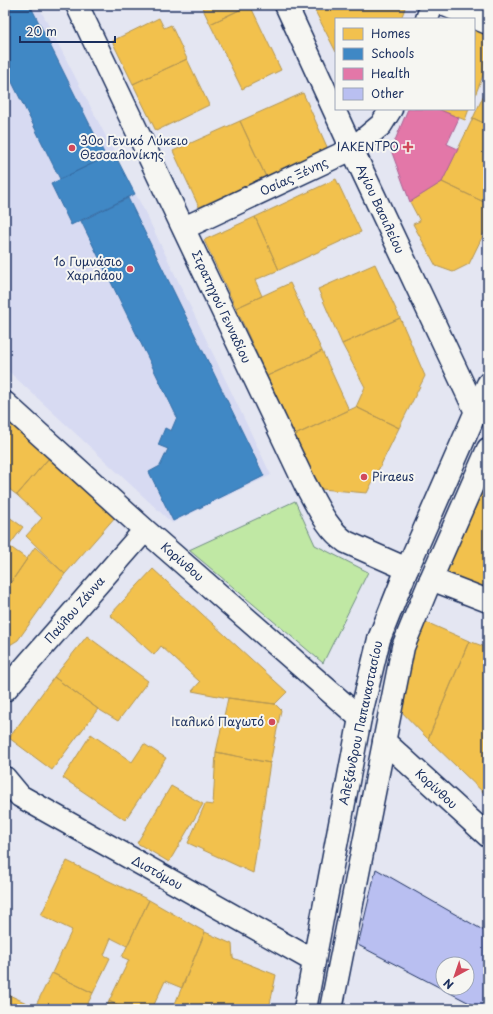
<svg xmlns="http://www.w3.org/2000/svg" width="493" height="1014" viewBox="0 0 493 1014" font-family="'Playpen Sans',sans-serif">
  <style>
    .built { fill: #d7daf2 }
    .green { fill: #c0e8a4; stroke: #6e8c81 }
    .homes { fill: #f2c14e; stroke: #b29553 }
    .schools { fill: #3f88c5; stroke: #346da6 }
    .health { fill: #e377a8; stroke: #a76192 }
    .building { fill: #b9bff1; stroke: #1b2f5e; fill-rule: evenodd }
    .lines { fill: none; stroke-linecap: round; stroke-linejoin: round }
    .minor-casing { stroke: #1b2f5e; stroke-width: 25 }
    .secondary-casing { stroke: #1b2f5e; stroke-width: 25 }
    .minor { stroke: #f6f6f2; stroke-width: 22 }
    .secondary { stroke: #f6f6f2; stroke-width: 22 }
    .poi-dot { fill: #d1495b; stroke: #f6f6f2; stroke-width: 1.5 }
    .labels { text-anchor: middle; stroke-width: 4; stroke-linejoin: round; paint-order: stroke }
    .poi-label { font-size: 12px; fill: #1b2f5e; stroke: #f6f6f2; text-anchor: end }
    .street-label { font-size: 12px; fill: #1b2f5e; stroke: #f6f6f2 }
  </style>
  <rect width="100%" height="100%" fill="#e4e6f2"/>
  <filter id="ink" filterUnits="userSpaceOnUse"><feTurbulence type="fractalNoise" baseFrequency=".025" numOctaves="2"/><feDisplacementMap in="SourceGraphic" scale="8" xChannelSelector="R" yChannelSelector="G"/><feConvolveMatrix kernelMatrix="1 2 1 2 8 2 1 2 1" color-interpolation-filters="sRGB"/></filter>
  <g filter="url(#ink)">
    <path class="built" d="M5,5H38L146,214L271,475L172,523L5,368Z"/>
    <path class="green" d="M295,501L315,545L368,572L323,663L189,550Z"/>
    <path class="homes" d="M201,5H250L210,24Z
      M250,5L281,70L242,89L210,24Z
      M312,5H396L405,8L401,19H336V52Z
      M159,18L164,28L171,25L187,59L133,84L112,41Z
      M474,29L488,35V63L474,98Z
      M187,59L209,105L156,131L133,84Z
      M488,86V125L473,118Z
      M303,93L328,149L266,177L240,121Z
      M438,109H469L465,120Z
      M473,118L488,125V204L442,182Z
      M240,121L266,177L199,207L173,151Z
      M336,179L361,232L279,270L255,217Z
      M442,182L488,204V225L469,264L453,272L436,266L413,224L420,221L410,202Z
      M255,217L279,270L255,280L262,296L236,308L204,240Z
      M375,264L400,318L342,344L318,289Z
      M290,283L322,351L267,376L236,308Z
      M400,318L425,376L399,428L356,407L365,387L342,344Z
      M322,351L349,410L295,435L267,376Z
      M356,407L399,428L367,493L321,489L295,435Z
      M5,418L49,458L17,495L5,486Z
      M49,458L116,516L65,574L26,536L42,518L17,495Z
      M488,473V498L479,494Z
      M479,494L488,498V595L443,578Z
      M5,514L23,527L9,546L27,559L5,591Z
      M35,547L65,574L18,640L5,648V591Z
      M153,569L287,692L275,704L228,698L192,691L200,682L161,646L154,655L110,615Z
      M419,619L469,641L428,739L396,706Z
      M87,636L148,681L118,721L98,709L54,677Z
      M469,641L488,648V797L428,739Z
      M54,677L98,709L52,770L9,738Z
      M228,698L275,704L281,710L270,763L216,752Z
      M91,734L132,762L144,744L166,758L125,820L63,778Z
      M216,752L270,763L253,873L188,843L205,804L213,805Z
      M171,786L203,804L169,862L137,843Z
      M67,861L149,900L127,946L111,938L104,955L110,958L93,993L52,973L72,930L41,915Z
      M149,900L205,932L182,988L165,981L152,1009H125L109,1001L129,960L122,957Z
      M205,932L232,944L233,958L276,975L269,1009H182L174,1006Z
      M52,973L93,993L85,1009H5V993L35,1007Z
      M109,1001L125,1009H106Z"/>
    <path class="schools" d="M5,5H30L106,157L60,179L5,68Z
      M114,153L135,194L71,225L51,184Z
      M128,198L264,476L173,521L149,472L160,466L168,449L158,445L165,428L171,431L177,417L81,221Z"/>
    <path class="health" d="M408,109H438L459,118L447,144L458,149L442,182L410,202L391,150Z"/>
    <path class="building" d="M376,869L488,933V1009H481L358,945ZM443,964H467V988H443Z"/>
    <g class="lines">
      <defs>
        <path id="minor" d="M77,5L305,484C317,505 326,528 346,542L407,569
          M286,5L352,149L476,412
          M445,5L488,23
          M427,19L432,5
          M184,228L352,149L381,125L391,109
          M5,403L145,530L360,718
          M431,579L488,601
          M5,690L145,530
          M384,741L488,836
          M5,778L20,796L314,961"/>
        <path id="secondary" d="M305,1009L360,718L379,639L407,569L488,384
          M331,1009L403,647L431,579L488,449"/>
      </defs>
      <use href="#minor" class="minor-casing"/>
      <use href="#secondary" class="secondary-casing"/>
      <use href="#minor" class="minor"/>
      <use href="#secondary" class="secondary"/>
    </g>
  </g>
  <g class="poi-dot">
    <path d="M406 141h4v4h4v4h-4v4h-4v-4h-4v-4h4z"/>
    <circle cx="72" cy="148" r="4"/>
    <circle cx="130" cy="269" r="4"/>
    <circle cx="364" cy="477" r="4"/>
    <circle cx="272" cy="722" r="4"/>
  </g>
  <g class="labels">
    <g class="poi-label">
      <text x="80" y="145" text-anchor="start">30ο Γενικό Λύκειο<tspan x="80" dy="14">Θεσσαλονίκης</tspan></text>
      <text x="399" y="151">ΙΑΚΕΝΤΡΟ</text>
      <text x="122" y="266">1ο Γυμνάσιο<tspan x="122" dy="14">Χαριλάου</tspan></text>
      <text x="372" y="481" text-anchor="start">Piraeus</text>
      <text x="264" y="726">Ιταλικό Παγωτό</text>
    </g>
    <g class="street-label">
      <text transform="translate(294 177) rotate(-25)" y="4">Οσίας Ξένης</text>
      <text transform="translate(380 209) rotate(65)" y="4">Αγίου Βασιλείου</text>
      <text transform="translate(221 307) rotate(65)" y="4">Στρατηγού Γενναδίου</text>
      <text transform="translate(182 562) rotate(41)" y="4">Κορίνθου</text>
      <text transform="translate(75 610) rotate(-49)" y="4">Παύλου Ζάννα</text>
      <text transform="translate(361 723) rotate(-78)" y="4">Αλεξάνδρου Παπαναστασίου</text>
      <text transform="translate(436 789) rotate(43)" y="4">Κορίνθου</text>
      <text transform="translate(157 873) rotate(29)" y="4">Διστόμου</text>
    </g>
  </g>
  <rect width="493" height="1014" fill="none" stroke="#f6f6f2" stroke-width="20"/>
  <rect x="10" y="10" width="473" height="994" fill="none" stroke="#1b2f5e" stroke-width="1.5" filter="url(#ink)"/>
  <rect x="335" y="18" width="140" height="92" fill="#f6f6f2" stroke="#9ea6b7"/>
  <rect x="343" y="28" width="20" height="12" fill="#f2c14e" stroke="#9ea6b7"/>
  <text x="371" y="38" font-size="12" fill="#1b2f5e">Homes</text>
  <rect x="343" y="48" width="20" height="12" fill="#3f88c5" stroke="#9ea6b7"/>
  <text x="371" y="58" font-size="12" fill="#1b2f5e">Schools</text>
  <rect x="343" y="68" width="20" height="12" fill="#e377a8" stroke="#9ea6b7"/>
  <text x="371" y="78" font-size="12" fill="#1b2f5e">Health</text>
  <rect x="343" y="88" width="20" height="12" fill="#b9bff1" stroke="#9ea6b7"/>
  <text x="371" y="98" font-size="12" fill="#1b2f5e">Other</text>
  <g transform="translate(455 976) rotate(220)"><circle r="19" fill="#f6f6f2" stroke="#9ea6b7"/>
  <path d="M0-3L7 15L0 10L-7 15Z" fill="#d1495b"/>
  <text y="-6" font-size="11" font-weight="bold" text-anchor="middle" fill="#1b2f5e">N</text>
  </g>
  <path d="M20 36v6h95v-6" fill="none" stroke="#1b2f5e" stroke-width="2"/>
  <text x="26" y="36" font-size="12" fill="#1b2f5e" stroke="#f6f6f2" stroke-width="3" paint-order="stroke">20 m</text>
</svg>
